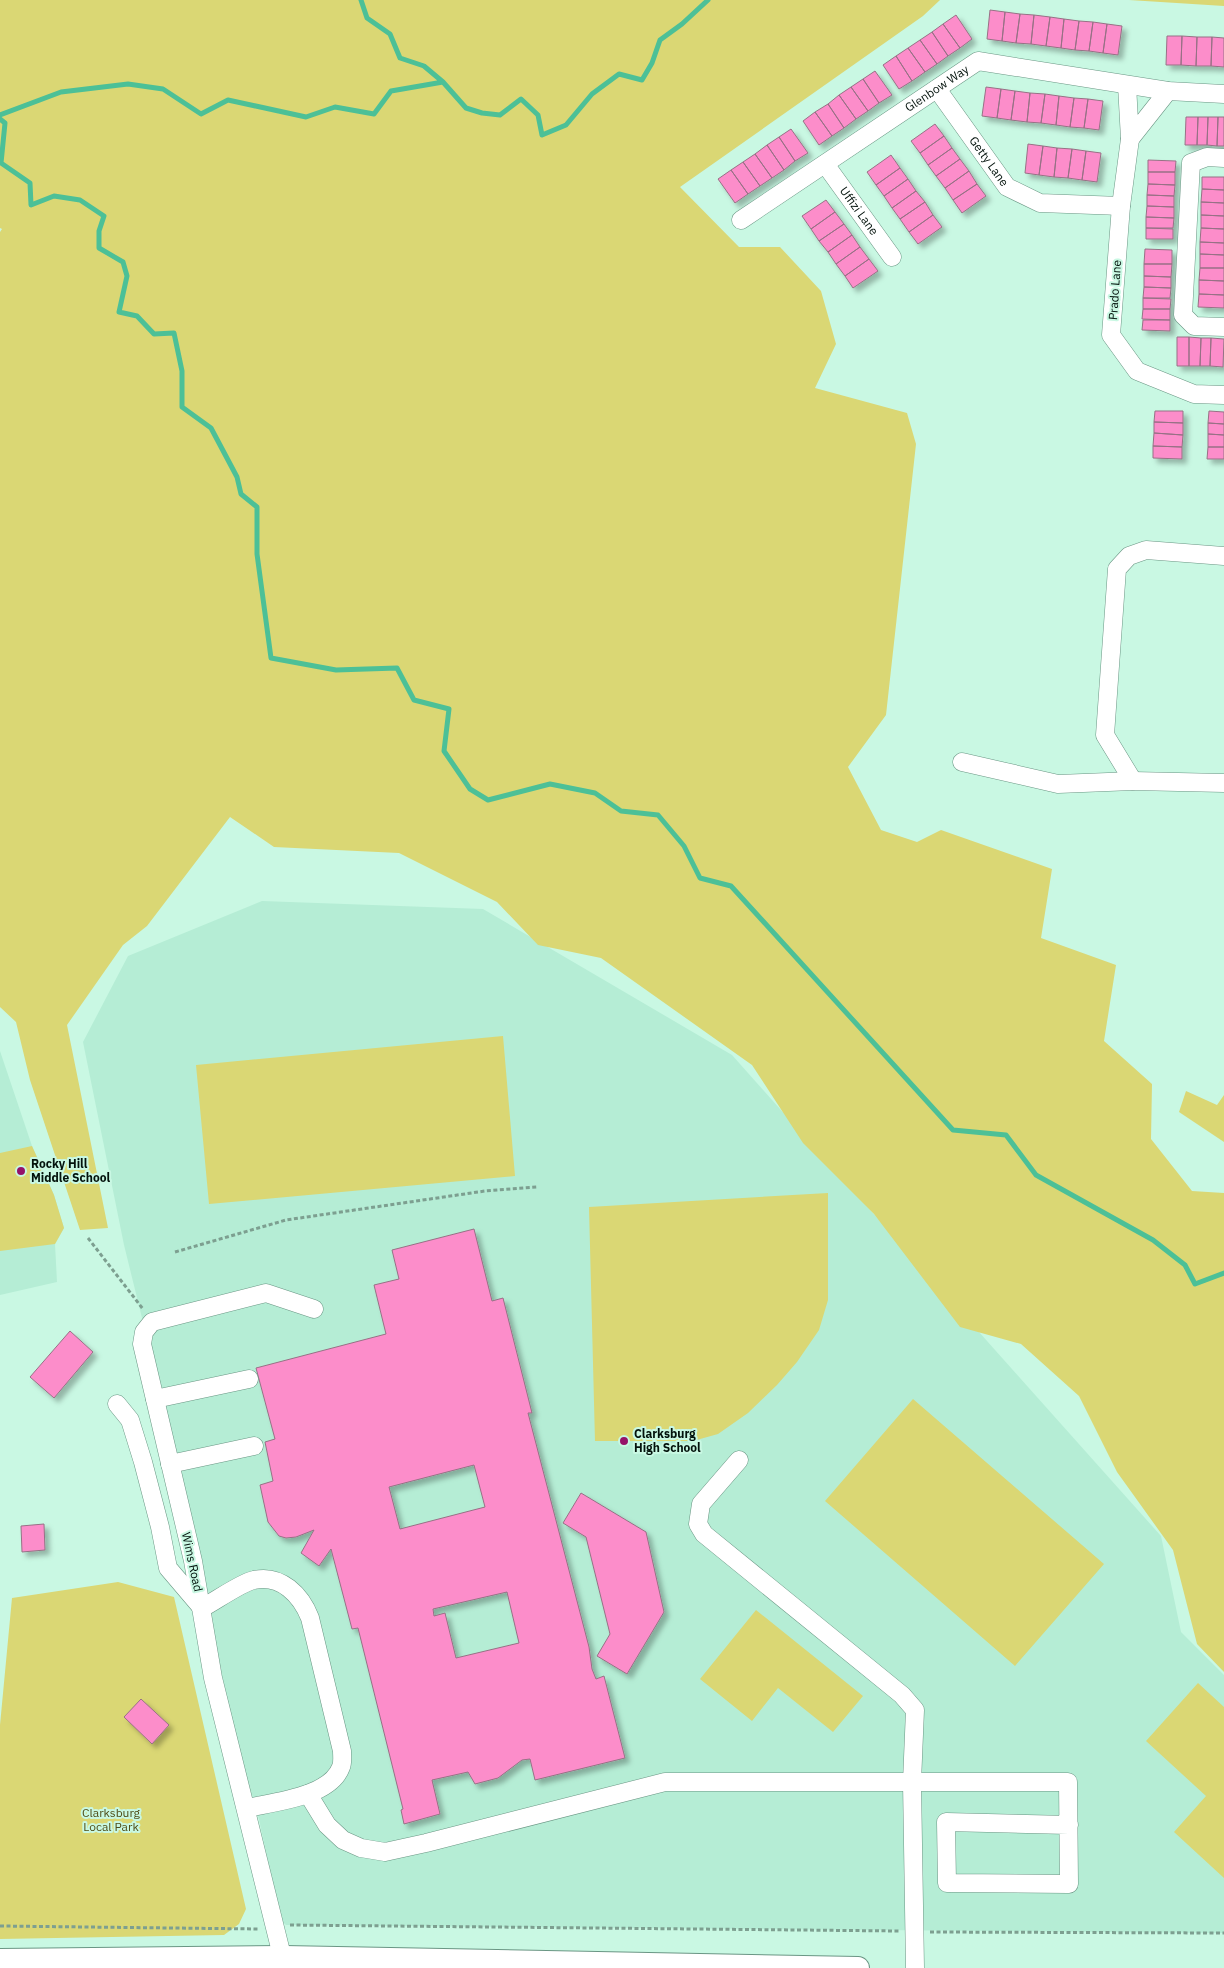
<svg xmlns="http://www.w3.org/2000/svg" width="1224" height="1968" viewBox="0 0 1224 1968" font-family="'IBM Plex Sans',sans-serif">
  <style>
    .built { fill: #b5edd5 }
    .green { fill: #dad774 }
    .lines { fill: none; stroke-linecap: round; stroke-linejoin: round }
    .stream { stroke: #4cc097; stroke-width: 5 }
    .building { fill: #fc8dca; stroke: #977185; fill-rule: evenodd; filter: url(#shadow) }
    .minor-casing { stroke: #6a9684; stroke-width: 19 }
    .major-casing { stroke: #6a9684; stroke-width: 24 }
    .path { stroke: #7d9f90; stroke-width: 3; stroke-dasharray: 4 2.5; stroke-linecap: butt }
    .minor { stroke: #fff; stroke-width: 18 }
    .major { stroke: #fff; stroke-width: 22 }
    .poi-dot { fill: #951169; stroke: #c9f8e3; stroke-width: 2 }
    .labels { text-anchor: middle; stroke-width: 4; stroke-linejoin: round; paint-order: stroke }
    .street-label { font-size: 12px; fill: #03120c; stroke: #c9f8e3 }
    .poi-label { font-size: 12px; font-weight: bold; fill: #03120c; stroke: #c9f8e3; text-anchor: start }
    .park-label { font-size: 12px; fill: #4e4c17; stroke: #c9f8e3 }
  </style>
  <defs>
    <filter id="shadow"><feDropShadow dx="4.5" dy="4.5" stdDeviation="2.5" flood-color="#0004"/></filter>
  </defs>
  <rect width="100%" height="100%" fill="#c9f8e3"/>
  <path class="built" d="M262,901L483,909L732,1055L1161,1536L1181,1632L1224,1675V1933L286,1925L281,1920L256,1806L246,1779L218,1658L202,1561L124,1245L83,1042L128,956Z
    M0,1051L32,1146L54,1195L64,1228L55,1244L57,1282L0,1295Z"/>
  <path class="green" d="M0,0H940L923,16L680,187L739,247H780L821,291L836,344L815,388L907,413L916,444L886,715L848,767L881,830L917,842L941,830L1052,869L1041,938L1116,965L1104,1041L1152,1084L1151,1139L1192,1191L1224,1193V1672L1197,1644L1173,1550L1117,1472L1079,1396L1021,1344L960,1327L874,1214L803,1143L752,1065L601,958L538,945L497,902L399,853L274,847L230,817L147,926L123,945L67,1025L108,1228L80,1230L30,1080L16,1022L0,1007V232L2,229L0,228Z
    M1129,0H1224V6Z
    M503,1036L515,1176L209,1204L196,1065Z
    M1186,1091L1217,1105L1224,1095V1142L1179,1112Z
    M32,1146L54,1195L64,1228L55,1244L0,1251V1153Z
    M828,1193V1300L819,1330L797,1362L777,1385L748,1413L718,1434L693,1441H595L589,1207Z
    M913,1399L1104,1564L1015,1666L825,1501Z
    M118,1582L174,1597L246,1909L239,1924L224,1935L0,1939V1725L12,1598Z
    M756,1610L863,1696L833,1732L778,1688L752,1721L700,1679Z
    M1198,1683L1224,1707V1878L1174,1832L1206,1796L1146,1741Z"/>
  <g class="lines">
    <path class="stream" d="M361,0L367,18L390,34L400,58L424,66L443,82L466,108L482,113L500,115L521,99L538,115L542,135L566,125L592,94L619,74L642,80L652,63L660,40L682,24L708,0
      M0,115L61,92L128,84L163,89L201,114L228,100L306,117L335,107L374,114L391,91L443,82
      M0,119L5,123L1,163L30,183L31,205L54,196L80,200L104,216L99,231V248L123,262L127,276L119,312L137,316L154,334L174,333L182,371V407L211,428L237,477L241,494L257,507V554L271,658L336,670L397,668L414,700L449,709L444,751L470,789L488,800L550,784L595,793L621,811L658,815L684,846L700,878L731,886L953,1130L1006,1135L1036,1175L1153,1240L1185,1265L1195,1284L1224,1273"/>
  </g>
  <path class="building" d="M990,10L1005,12L1002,41L987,39Z
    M1005,12L1020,14L1016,43L1002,41Z
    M1020,14L1034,15L1031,44L1016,43Z
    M956,15L972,39L960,48L943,24Z
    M1034,15L1050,17L1046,46L1031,44Z
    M1050,17L1064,19L1061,48L1046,46Z
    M1064,19L1079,21L1075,50L1061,48Z
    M1079,21L1093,22L1089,51L1075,50Z
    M1093,22L1107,24L1103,53L1089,51Z
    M943,24L960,48L948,56L932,32Z
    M1107,24L1122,26L1118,55L1103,53Z
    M932,32L948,56L937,64L920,40Z
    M1167,36H1182L1181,65H1166Z
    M1182,36L1197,37L1196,66L1181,65Z
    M1197,37H1212L1211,66H1196Z
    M1212,37L1224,38V67L1211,66Z
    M920,40L937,64L925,72L908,48Z
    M908,48L925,72L912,81L896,56Z
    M896,56L912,81L899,89L883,65Z
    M875,71L892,95L879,103L863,79Z
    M863,79L879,103L868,111L851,87Z
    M851,87L868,111L856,119L839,95Z
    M986,87L1001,89L997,118L982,116Z
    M1001,89L1015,91L1011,120L997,118Z
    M1015,91L1030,93L1027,122L1011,120Z
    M1030,93L1045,94L1041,123L1027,122Z
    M1045,94L1059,96L1056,125L1041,123Z
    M839,95L856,119L844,128L828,104Z
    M1059,96L1074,98L1070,127L1056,125Z
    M1074,98L1088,99L1084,128L1070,127Z
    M1088,99L1103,101L1099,130L1084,128Z
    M828,104L844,128L832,136L815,112Z
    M815,112L832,136L819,145L803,121Z
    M1186,117H1198L1197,145H1185Z
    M1198,117H1208L1207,145H1197Z
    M1208,117H1218L1217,146L1207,145Z
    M1218,117H1224V146H1217Z
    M935,124L944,136L920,153L911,141Z
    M791,129L808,153L795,161L779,137Z
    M944,136L952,148L928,165L920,153Z
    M779,137L795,161L784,170L767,145Z
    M1028,144L1043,146L1039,175L1025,173Z
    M767,145L784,170L772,178L755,154Z
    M1043,146L1057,148L1054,177L1039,175Z
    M952,148L960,159L936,176L928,165Z
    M1057,148L1072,149L1068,178L1054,177Z
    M1072,149L1086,151L1082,180L1068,178Z
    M1086,151L1101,153L1097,182L1082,180Z
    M755,154L772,178L760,186L743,162Z
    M891,155L900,168L876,185L867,172Z
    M960,159L969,171L945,188L936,176Z
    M1148,160L1176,161L1175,172H1148Z
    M743,162L760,186L748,194L731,170Z
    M900,168L908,179L884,196L876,185Z
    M731,170L748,194L735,203L718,179Z
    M969,171L977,184L953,200L945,188Z
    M1148,172H1175V185L1148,184Z
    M1202,177H1224V190L1202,189Z
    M908,179L916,191L892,208L884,196Z
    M977,184L986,196L962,213L953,200Z
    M1148,184L1175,185L1174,196L1147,195Z
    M1202,189L1224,190V203L1201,202Z
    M916,191L925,202L900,219L892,208Z
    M1147,195L1174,196V207L1147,206Z
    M826,200L835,212L811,229L802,216Z
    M925,202L933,215L909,232L900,219Z
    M1201,202L1224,203V216L1201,215Z
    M1147,206L1174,207V218L1146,217Z
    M835,212L844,224L819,241L811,229Z
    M933,215L942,227L918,244L909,232Z
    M1201,215L1224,216V229L1201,228Z
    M1146,217L1174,218L1173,228H1146Z
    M844,224L852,235L828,252L819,241Z
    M1146,228L1173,229V239H1146Z
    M1201,228L1224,229V243L1200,242Z
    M852,235L860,247L836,264L828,252Z
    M1200,242L1224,243V255L1200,254Z
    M860,247L869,259L845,276L836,264Z
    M1145,249L1172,250V264H1144Z
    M1200,254L1224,255V268H1200Z
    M869,259L878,271L853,288L845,276Z
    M1144,264H1172L1171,277L1144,276Z
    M1200,268H1224V281L1199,280Z
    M1144,276L1171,277V288L1144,287Z
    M1199,280L1224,281V295L1199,294Z
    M1144,287L1171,288L1170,298H1143Z
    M1199,294L1224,295V308L1198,307Z
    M1143,298L1171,299L1170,309H1143Z
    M1143,309H1170V320L1142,319Z
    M1143,320H1170V331L1142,330Z
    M1177,337H1189V366H1177Z
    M1189,337L1201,338L1200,366H1189Z
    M1201,338H1211L1210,366H1200Z
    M1211,338L1224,339L1223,367L1210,366Z
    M1155,411H1183V423L1154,422Z
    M1209,411L1224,412V424L1208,423Z
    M1154,422L1183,423V435L1154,433Z
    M1208,423L1224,424V435L1208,434Z
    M1154,433L1183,435L1182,447L1153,446Z
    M1208,434L1224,435V447H1208Z
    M1153,446L1182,447V459L1153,458Z
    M1208,447H1224V459H1207Z
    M474,1229L492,1301L503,1298L532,1413H528L589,1647L592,1669L596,1679L604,1676L625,1758L535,1780L530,1759L522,1760L498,1778L475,1784L468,1772L432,1780L440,1814L404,1824L401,1810L403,1809L358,1628L352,1629L331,1549L319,1566L301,1553L314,1530L296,1537L286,1538L279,1536L268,1522L260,1485L273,1481L265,1442L275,1439L256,1368L386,1334L374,1285L399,1279L392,1250ZM474,1465L485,1507L400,1529L389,1487ZM507,1592L519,1643L456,1658L445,1613L434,1616L433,1609Z
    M70,1331L93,1352L54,1398L30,1377Z
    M581,1493L646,1532L664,1612L627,1674L597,1656L610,1634L586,1537L563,1523Z
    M44,1524L45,1550L22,1552L21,1526Z
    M141,1699L169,1725L152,1744L124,1717Z"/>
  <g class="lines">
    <defs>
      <g id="minor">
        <path d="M1127,85L1130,139L1168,91"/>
        <path id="s1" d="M937,89L1007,187L1040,203L1121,206"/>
        <path d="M1130,139L1121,206L1111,335L1137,371L1194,394L1224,395"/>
        <path d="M1224,158L1207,157L1191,163L1183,315L1194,326L1224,327"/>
        <path id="s2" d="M825,164L892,257"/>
        <path id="s3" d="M741,220L978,61L1168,91L1224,94"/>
        <path d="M962,762L1058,784L1133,781L1224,783"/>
        <path d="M1133,781L1105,735L1117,569L1129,556L1146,550L1224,556"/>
        <path d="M155,1399L249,1379"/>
        <path d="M117,1404L130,1420L143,1462L160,1527L168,1568L202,1608C214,1602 242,1582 254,1580C281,1574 301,1595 310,1618L342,1751C342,1756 343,1762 341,1767C330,1797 274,1802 247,1808"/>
        <path d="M739,1460L701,1504L698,1524L704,1534L902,1695L915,1710L912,1782L915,1968"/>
        <path d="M170,1464L254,1446"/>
        <path d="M308,1794L327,1825L343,1840L361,1848L385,1852L426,1843L665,1782H1068L1069,1884L947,1883L946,1822L1069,1825"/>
        <path d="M285,1968L213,1678L193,1561L142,1344L144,1332L152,1322L266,1293L314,1309"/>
      </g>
      <path id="major" d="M0,1960L284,1957L858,1968"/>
    </defs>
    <use href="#minor" class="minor-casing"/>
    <use href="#major" class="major-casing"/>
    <path class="path" d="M88,1238L143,1309
      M175,1252L286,1220L485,1191L537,1187
      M290,1925L899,1931
      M0,1926L259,1929
      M930,1932L1224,1933"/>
    <use href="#minor" class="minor"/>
    <use href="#major" class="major"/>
  </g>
  <g class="poi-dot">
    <circle cx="21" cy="1171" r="5"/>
    <circle cx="624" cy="1441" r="5"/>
  </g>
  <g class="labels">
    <g class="street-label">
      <text dy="4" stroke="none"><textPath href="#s3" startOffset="236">Glenbow Way</textPath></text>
      <text dy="4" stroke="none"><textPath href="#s1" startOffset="89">Getty Lane</textPath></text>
      <text dy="4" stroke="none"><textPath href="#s2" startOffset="58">Uffizi Lane</textPath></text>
      <text transform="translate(1115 290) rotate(-86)" y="4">Prado Lane</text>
      <text transform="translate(192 1562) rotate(78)" y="4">Wims Road</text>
    </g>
    <g class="poi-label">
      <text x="31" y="1168">Rocky Hill<tspan x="31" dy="14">Middle School</tspan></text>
      <text x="634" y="1438">Clarksburg<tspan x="634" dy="14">High School</tspan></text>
    </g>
    <g class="park-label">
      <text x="111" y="1817">Clarksburg<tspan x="111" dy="14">Local Park</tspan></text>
    </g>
  </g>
</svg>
